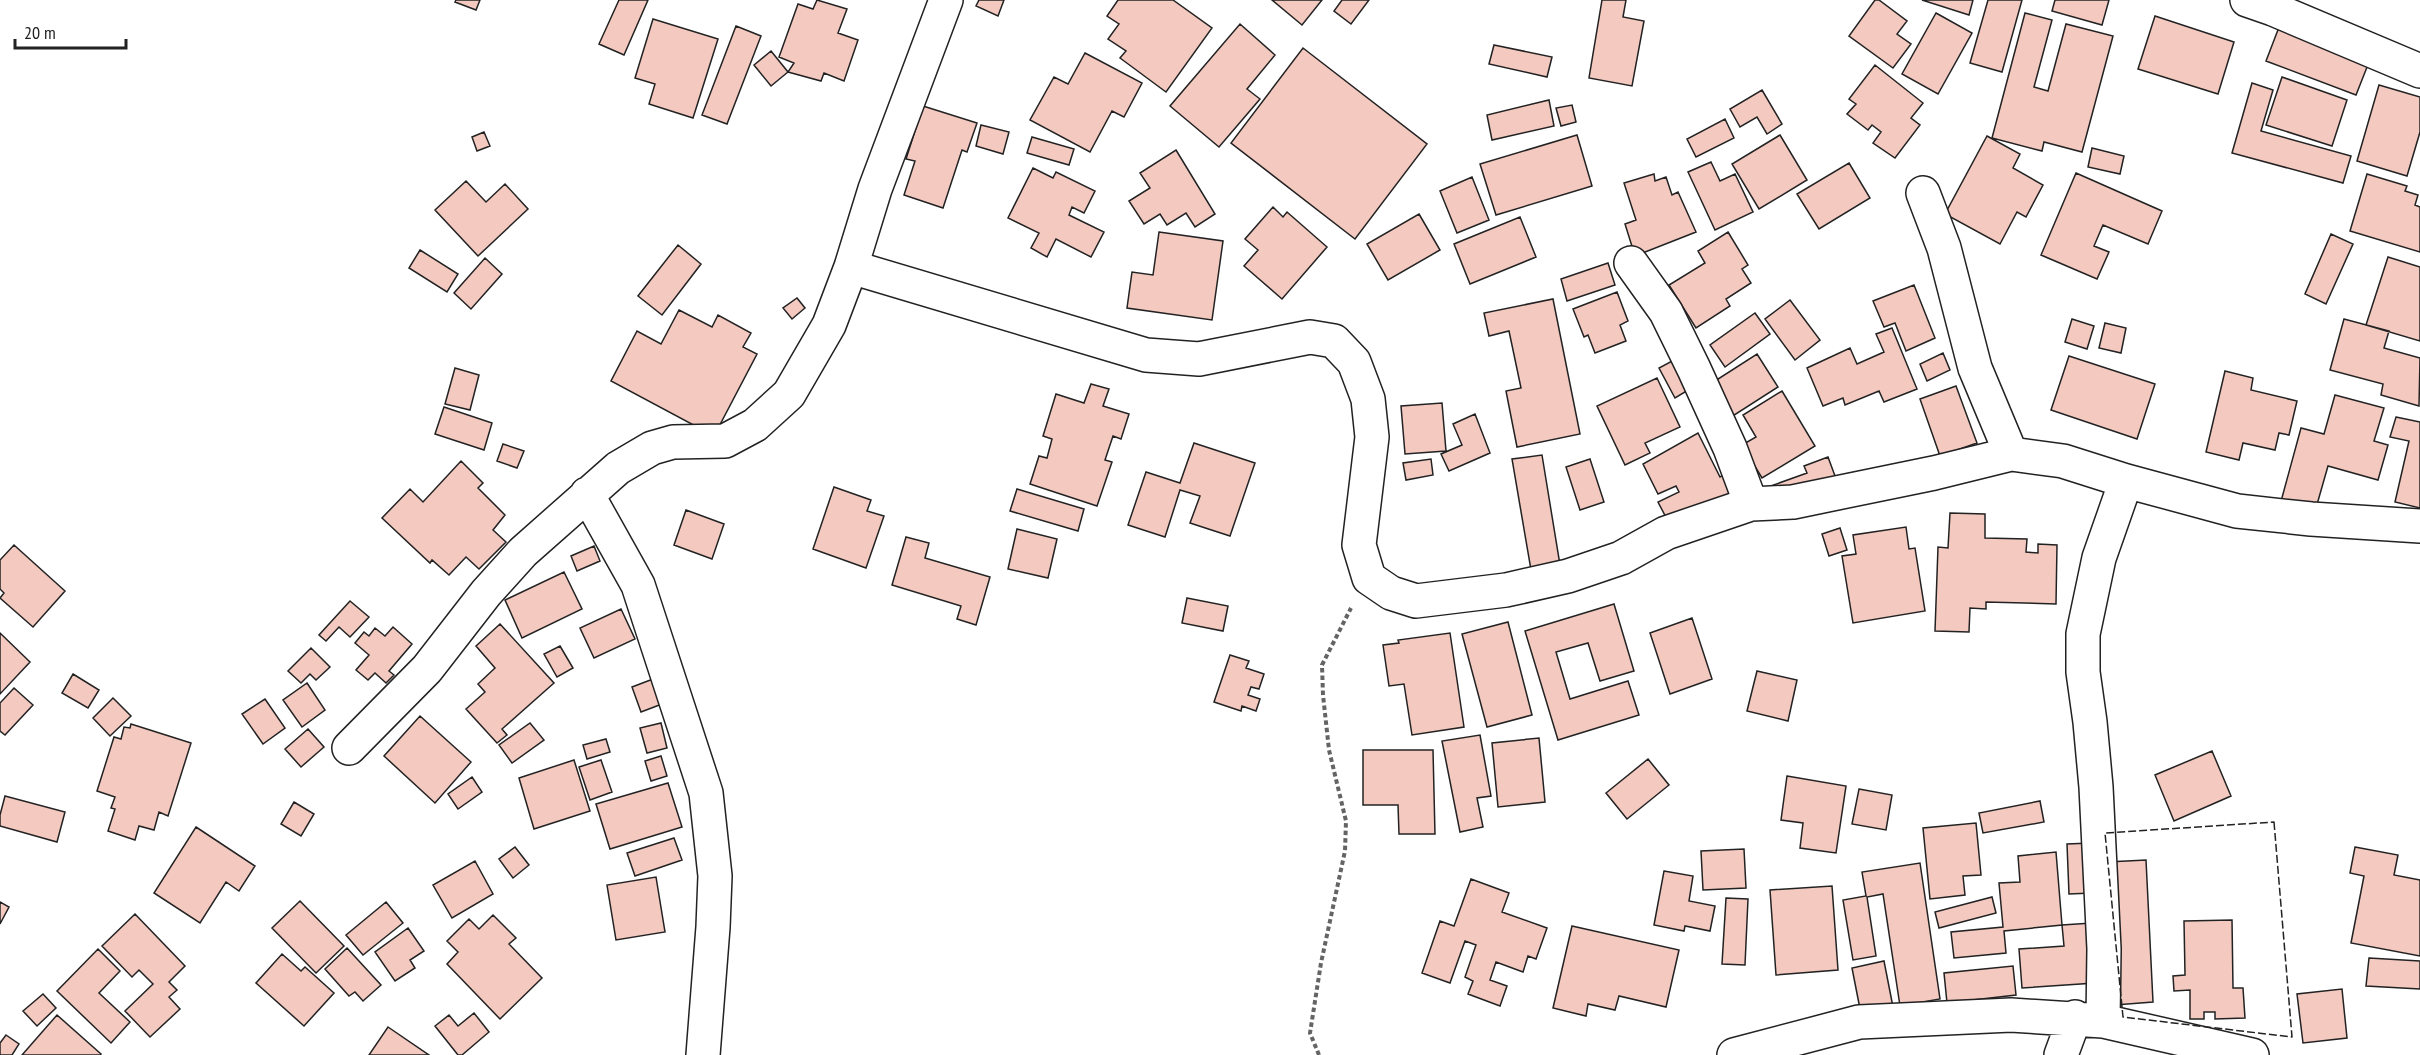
<svg xmlns="http://www.w3.org/2000/svg" width="2420" height="1055" viewBox="0 0 2420 1055" font-family="'PT Sans Narrow',sans-serif">
  <style>
    .building { fill: #f3c9c0; stroke: #222; stroke-width: 1.5 }
    .lines { fill: none; stroke-linecap: round; stroke-linejoin: round }
    .street-casing { stroke: #222; stroke-width: 36 }
    .path { stroke: #646464; stroke-width: 4; stroke-dasharray: 4.5 3; stroke-linecap: butt }
    .street { stroke: #fff; stroke-width: 33 }
    .fence { stroke: #222; stroke-width: 1.5; stroke-dasharray: 8 3; stroke-linecap: butt }
  </style>
  <rect width="100%" height="100%" fill="#fff"/>
  <path class="building" d="M456,0H480L476,10L455,2Z
    M619,0H648L624,55L599,44Z
    M817,0L847,9L838,33L858,40L844,81L824,73L821,81L788,72L794,63L779,57L798,4L813,9Z
    M979,0H1004L998,16L976,6Z
    M1118,0H1173L1212,28L1166,92L1120,58L1126,51L1108,39L1119,24L1107,16Z
    M1272,0H1322L1302,25Z
    M1342,0H1369L1351,24L1334,11Z
    M1602,0H1626L1623,17L1644,21L1632,86L1589,78Z
    M1875,0H1879L1907,21L1897,34L1911,44L1893,68L1849,36Z
    M1922,0H1973L1969,15Z
    M1988,0H2022L2002,72L1970,63Z
    M2055,0H2109L2102,25L2052,11Z
    M1936,13L1972,33L1938,94L1902,74Z
    M2025,13L2052,20L2034,87L2048,91L2066,24L2113,36L2082,152L2044,142L2042,151L1992,138Z
    M2155,16L2234,42L2218,94L2138,69Z
    M653,19L718,39L693,118L649,104L655,84L635,78Z
    M2281,22L2371,57L2356,95L2266,61Z
    M1240,24L1275,55L1247,89L1260,99L1219,147L1170,106Z
    M736,26L761,36L727,124L702,115Z
    M1494,45L1552,57L1547,77L1489,64Z
    M1303,48L1427,144L1355,239L1231,143Z
    M771,51L788,72L771,86L754,65Z
    M1085,53L1142,83L1124,117L1112,111L1090,152L1030,120L1054,77L1068,84Z
    M1875,65L1923,103L1911,118L1920,125L1895,158L1873,143L1881,132L1872,125L1868,130L1847,114L1856,104L1849,99Z
    M2282,77L2347,100L2332,146L2266,125Z
    M2252,83L2273,90L2261,131L2351,156L2343,183L2232,153Z
    M2379,85L2420,97V132L2407,176L2357,161Z
    M1762,90L1782,124L1767,134L1757,117L1740,127L1730,109Z
    M1549,100L1554,126L1492,140L1487,115Z
    M1572,105L1576,122L1561,126L1556,108Z
    M923,106L977,123L967,152L962,150L943,208L904,195L915,161L906,159Z
    M1725,119L1734,138L1696,157L1687,139Z
    M981,125L1009,132L1003,154L976,146Z
    M484,132L490,146L477,151L472,137Z
    M1577,135L1592,186L1496,215L1480,164Z
    M1780,135L1807,180L1759,209L1732,164Z
    M1987,136L2020,154L2013,168L2043,185L2026,217L2017,212L2000,244L1945,214Z
    M1032,137L1074,149L1069,165L1027,153Z
    M2092,148L2124,156L2120,174L2088,167Z
    M1176,150L1215,214L1195,227L1186,213L1167,225L1160,214L1144,224L1129,201L1150,188L1140,173Z
    M1711,162L1720,181L1735,174L1753,212L1715,230L1688,172Z
    M1849,163L1870,198L1819,229L1797,194Z
    M1033,168L1053,178L1056,172L1095,191L1084,213L1072,207L1069,215L1104,232L1091,257L1056,239L1047,257L1031,248L1039,233L1008,218Z
    M2076,173L2162,211L2148,244L2103,225L2094,246L2109,252L2097,279L2041,255Z
    M1654,174L1655,181L1666,177L1672,195L1678,192L1696,232L1635,256L1625,224L1636,220L1624,183Z
    M2367,174L2407,186L2405,191L2418,195L2415,205L2420,207V252L2350,231Z
    M1472,177L1489,220L1457,233L1440,191Z
    M466,181L486,202L505,184L528,209L478,256L435,210Z
    M1273,207L1283,217L1287,212L1327,247L1282,299L1244,266L1258,250L1245,239Z
    M1419,214L1440,250L1388,280L1367,244Z
    M1520,217L1536,257L1470,284L1454,244Z
    M1159,232L1223,241L1212,320L1127,308L1132,272L1153,275Z
    M1728,232L1748,265L1742,269L1751,283L1726,299L1730,306L1696,328L1669,285L1705,263L1698,251Z
    M2331,234L2353,244L2326,304L2305,294Z
    M678,245L701,264L662,315L638,296Z
    M420,250L458,274L447,292L409,268Z
    M2388,257L2420,267V341L2366,325Z
    M485,258L502,274L471,309L454,293Z
    M1608,263L1615,285L1567,301L1561,279Z
    M1914,285L1935,338L1906,351L1895,323L1884,327L1873,301Z
    M1617,292L1628,321L1620,325L1626,341L1595,353L1588,335L1584,337L1573,309Z
    M797,298L805,308L792,319L783,308Z
    M1553,299L1580,434L1517,447L1506,391L1521,388L1509,331L1489,336L1484,313Z
    M1790,300L1820,340L1795,360L1765,319Z
    M679,310L712,327L718,315L751,333L743,347L757,354L714,436L611,381L637,331L661,344Z
    M1755,313L1770,334L1725,367L1710,345Z
    M2072,319L2094,326L2087,349L2065,342Z
    M2344,319L2389,331L2384,348L2420,358L2419,406L2381,395L2383,384L2330,370Z
    M2105,323L2126,328L2121,353L2099,348Z
    M1892,328L1917,389L1884,402L1879,391L1845,405L1843,398L1823,406L1807,368L1850,348L1857,364L1884,352L1876,334Z
    M1943,353L1950,370L1927,381L1920,364Z
    M1757,354L1778,387L1725,421L1704,388Z
    M2069,356L2155,384L2137,439L2051,410Z
    M1674,360L1690,389L1675,398L1659,368Z
    M455,368L479,375L470,410L445,404Z
    M2225,371L2253,378L2251,390L2297,401L2289,435L2279,433L2275,450L2243,443L2239,460L2206,452Z
    M1657,378L1680,427L1645,443L1650,453L1625,465L1597,406Z
    M1091,384L1109,389L1103,406L1129,414L1121,439L1113,436L1105,460L1112,462L1097,506L1030,484L1039,456L1047,458L1052,439L1043,436L1056,394L1084,403Z
    M1956,386L1977,443L1940,456L1920,399Z
    M1782,391L1815,446L1762,478L1742,445L1756,437L1743,415Z
    M2335,395L2384,408L2374,441L2388,445L2378,480L2328,466L2314,515L2280,505L2301,428L2324,434Z
    M1442,403L1446,451L1405,454L1401,406Z
    M444,407L492,423L484,450L435,434Z
    M1475,414L1490,453L1449,471L1441,454L1462,445L1453,424Z
    M2396,417L2420,422V508L2395,502L2409,441L2390,437Z
    M1698,433L1720,477L1729,472L1739,493L1671,527L1658,502L1679,492L1676,486L1658,494L1643,464Z
    M1194,443L1255,463L1230,536L1190,523L1200,496L1180,490L1165,537L1128,525L1146,472L1180,483Z
    M503,444L524,451L517,468L497,461Z
    M1542,455L1560,565L1531,570L1512,459Z
    M1828,457L1838,484L1768,487L1807,473L1804,466Z
    M1431,459L1433,475L1406,480L1403,463Z
    M1590,459L1604,502L1580,510L1566,467Z
    M461,461L483,483L478,488L505,515L493,530L506,542L479,569L466,557L449,575L432,560L430,563L382,518L410,489L423,502Z
    M834,487L871,500L867,511L884,516L866,568L813,549Z
    M1017,489L1084,509L1078,531L1010,511Z
    M686,510L724,524L712,559L674,545Z
    M1950,513L1985,514V538L2027,539L2026,552L2038,553V544L2057,545L2056,604L1986,602V609L1970,608L1969,632L1935,631L1938,547L1948,548Z
    M1906,527L1909,549L1915,548L1925,611L1853,623L1842,556L1856,554L1853,535Z
    M1840,528L1847,550L1829,556L1822,534Z
    M1017,529L1057,539L1048,578L1008,569Z
    M906,537L929,543L925,558L990,577L976,625L957,619L961,606L892,585Z
    M14,545L65,591L33,627L0,598L4,593L0,589V560Z
    M594,546L600,561L577,571L571,556Z
    M564,572L582,609L522,638L505,600Z
    M1187,598L1228,606L1223,631L1182,623Z
    M350,601L369,617L350,637L339,627L326,641L319,635Z
    M1614,604L1634,671L1600,681L1588,643L1556,652L1570,699L1628,681L1639,715L1558,740L1525,631Z
    M621,609L635,639L594,658L580,628Z
    M1692,618L1712,679L1670,694L1650,633Z
    M1508,622L1532,715L1487,727L1462,634Z
    M500,624L554,683L502,729L507,735L497,743L466,709L485,692L478,684L495,668L476,646Z
    M393,627L412,644L389,671L394,675L386,683L375,673L368,680L356,670L369,655L355,643L364,632L369,636L375,628L385,636Z
    M0,633L30,662L0,694Z
    M1450,633L1464,727L1412,735L1404,684L1389,686L1383,645L1399,643L1398,640Z
    M560,646L573,668L557,677L544,654Z
    M311,648L330,667L316,680L310,674L301,683L288,671Z
    M1230,655L1249,661L1246,668L1264,674L1259,689L1251,687L1248,695L1260,699L1256,711L1242,706L1241,711L1214,702Z
    M1757,671L1797,680L1788,721L1747,711Z
    M73,674L99,690L88,708L62,693Z
    M653,679L662,704L641,712L632,687Z
    M307,683L325,710L302,727L283,700Z
    M14,688L33,705L5,735L0,731V703Z
    M113,698L131,716L110,736L93,718Z
    M265,699L285,728L263,744L242,714Z
    M420,716L471,762L435,803L384,756Z
    M530,723L544,740L512,763L499,745Z
    M661,723L667,748L647,753L640,728Z
    M131,724L191,743L168,816L159,812L154,830L139,826L135,840L108,831L115,809L111,808L115,797L97,791L114,737L121,739L124,727L130,728Z
    M308,729L324,747L301,767L285,749Z
    M1480,735L1491,796L1477,798L1483,827L1460,832L1442,741Z
    M1539,738L1545,802L1498,807L1492,743Z
    M606,739L610,752L587,759L583,745Z
    M1363,750H1433L1435,834H1399L1398,805H1363Z
    M2212,751L2231,796L2174,821L2155,775Z
    M661,756L667,776L651,781L645,761Z
    M1648,759L1669,785L1627,819L1606,793Z
    M574,760L590,811L534,829L519,778Z
    M601,760L612,792L590,800L579,767Z
    M1787,776L1846,786L1836,853L1800,848L1803,823L1781,820Z
    M472,777L482,792L458,809L448,794Z
    M668,783L682,827L610,849L596,804Z
    M1859,789L1892,795L1886,830L1852,824Z
    M5,796L65,812L57,842L0,826V815Z
    M2040,801L2044,822L1983,833L1979,813Z
    M294,802L314,814L301,836L281,824Z
    M1976,823L1981,875L1963,876L1965,895L1930,899L1923,828Z
    M196,827L255,866L239,891L226,882L200,923L154,893Z
    M674,838L682,860L635,876L627,853Z
    M2091,843L2092,893L2069,894L2067,844Z
    M515,847L529,865L513,878L499,859Z
    M2355,847L2398,855L2394,875L2420,880V956L2351,943L2364,876L2350,873Z
    M1744,849L1746,888L1703,890L1701,851Z
    M2056,852L2062,925L2004,931L2006,953L1954,958L1951,932L2003,927L1999,883L2020,882L2018,856Z
    M2146,860L2153,1002L2115,1005L2107,862Z
    M475,861L493,894L452,918L433,885Z
    M1920,863L1940,999L1900,1006L1883,894L1867,897L1876,956L1853,960L1843,900L1866,896L1862,872Z
    M1664,871L1693,876L1689,901L1715,906L1710,931L1685,926L1684,931L1654,925Z
    M656,877L665,932L616,940L607,885Z
    M1471,879L1509,893L1502,912L1547,928L1536,959L1528,956L1523,972L1496,962L1490,980L1507,986L1500,1006L1468,994L1473,981L1465,977L1476,945L1465,941L1450,983L1422,973L1440,921L1454,926Z
    M1832,886L1838,970L1776,975L1770,890Z
    M1992,897L1996,913L1939,928L1935,912Z
    M1726,898L1748,899L1745,965L1722,964Z
    M300,901L344,946L316,973L272,928Z
    M0,902L9,907L0,924Z
    M386,902L403,923L363,955L346,935Z
    M135,914L185,966L169,982L177,990L169,997L180,1009L150,1037L125,1011L153,984L139,970L132,977L102,946Z
    M493,915L516,938L509,944L542,978L500,1019L447,964L458,952L447,941L469,919L479,929Z
    M2232,920L2233,988H2243L2245,1018L2215,1019V1012H2204V1019H2190V990L2174,991L2173,976L2185,975L2184,921Z
    M2092,923L2095,983L2022,988L2019,949L2064,946L2062,925Z
    M1572,926L1679,950L1666,1007L1619,996L1615,1010L1588,1004L1586,1016L1553,1008Z
    M408,928L424,951L410,960L415,968L395,981L375,952Z
    M347,948L381,985L363,1001L355,992L349,996L325,969Z
    M98,949L120,971L99,993L130,1022L111,1043L57,991Z
    M282,954L301,971L305,967L334,993L304,1026L256,983Z
    M2369,958L2420,961V989L2366,986Z
    M1884,961L1893,1007L1861,1014L1852,968Z
    M2013,966L2016,995L1947,1003L1944,973Z
    M2342,989L2347,1038L2303,1043L2297,994Z
    M43,994L56,1008L37,1026L23,1011Z
    M474,1013L489,1032L462,1055H458L435,1026L449,1015L458,1026Z
    M57,1015L101,1054L100,1055H22Z
    M388,1027L429,1055H369Z
    M6,1035L19,1044L12,1055H0V1043Z"/>
  <g class="lines">
    <defs>
      <path id="street" d="M2247,0L2273,9L2420,71
        M1923,193L1944,248L1975,368L2011,454
        M1631,263L1666,312L1694,369L1730,448L1751,504
        M851,267L1146,355L1199,359L1310,337L1334,341L1354,362L1368,399L1372,437L1359,545L1369,578L1391,593L1416,601L1506,590L1568,576L1621,558L1666,533L1751,504L1793,502L1934,473L2011,454L2063,461L2126,481L2237,511L2311,519L2420,526
        M587,494L638,585L706,793L715,876L713,927L703,1055
        M349,748L427,669L486,593L523,552L618,468L652,448L673,442L725,441L755,425L789,394L829,325L851,267L875,189L946,0
        M2103,1021L2104,949L2096,787L2090,722L2083,672V634L2099,558L2126,481
        M1734,1055L1859,1022L2011,1015L2103,1021L2252,1055
        M2061,1055L2075,1017"/>
    </defs>
    <use href="#street" class="street-casing"/>
    <path class="path" d="M1319,1055L1310,1033L1321,963L1345,851L1346,821L1329,750L1323,695L1322,665L1351,608"/>
    <use href="#street" class="street"/>
    <path class="fence" d="M2274,822L2292,1037L2123,1017L2105,833Z"/>
  </g>
  <path d="M15 39v9h111v-9" fill="none" stroke="#222222" stroke-width="3"/>
  <text x="24" y="39" font-size="18" fill="#222222" stroke="#ffffff" stroke-width="4.5" paint-order="stroke">20 m</text>
</svg>
